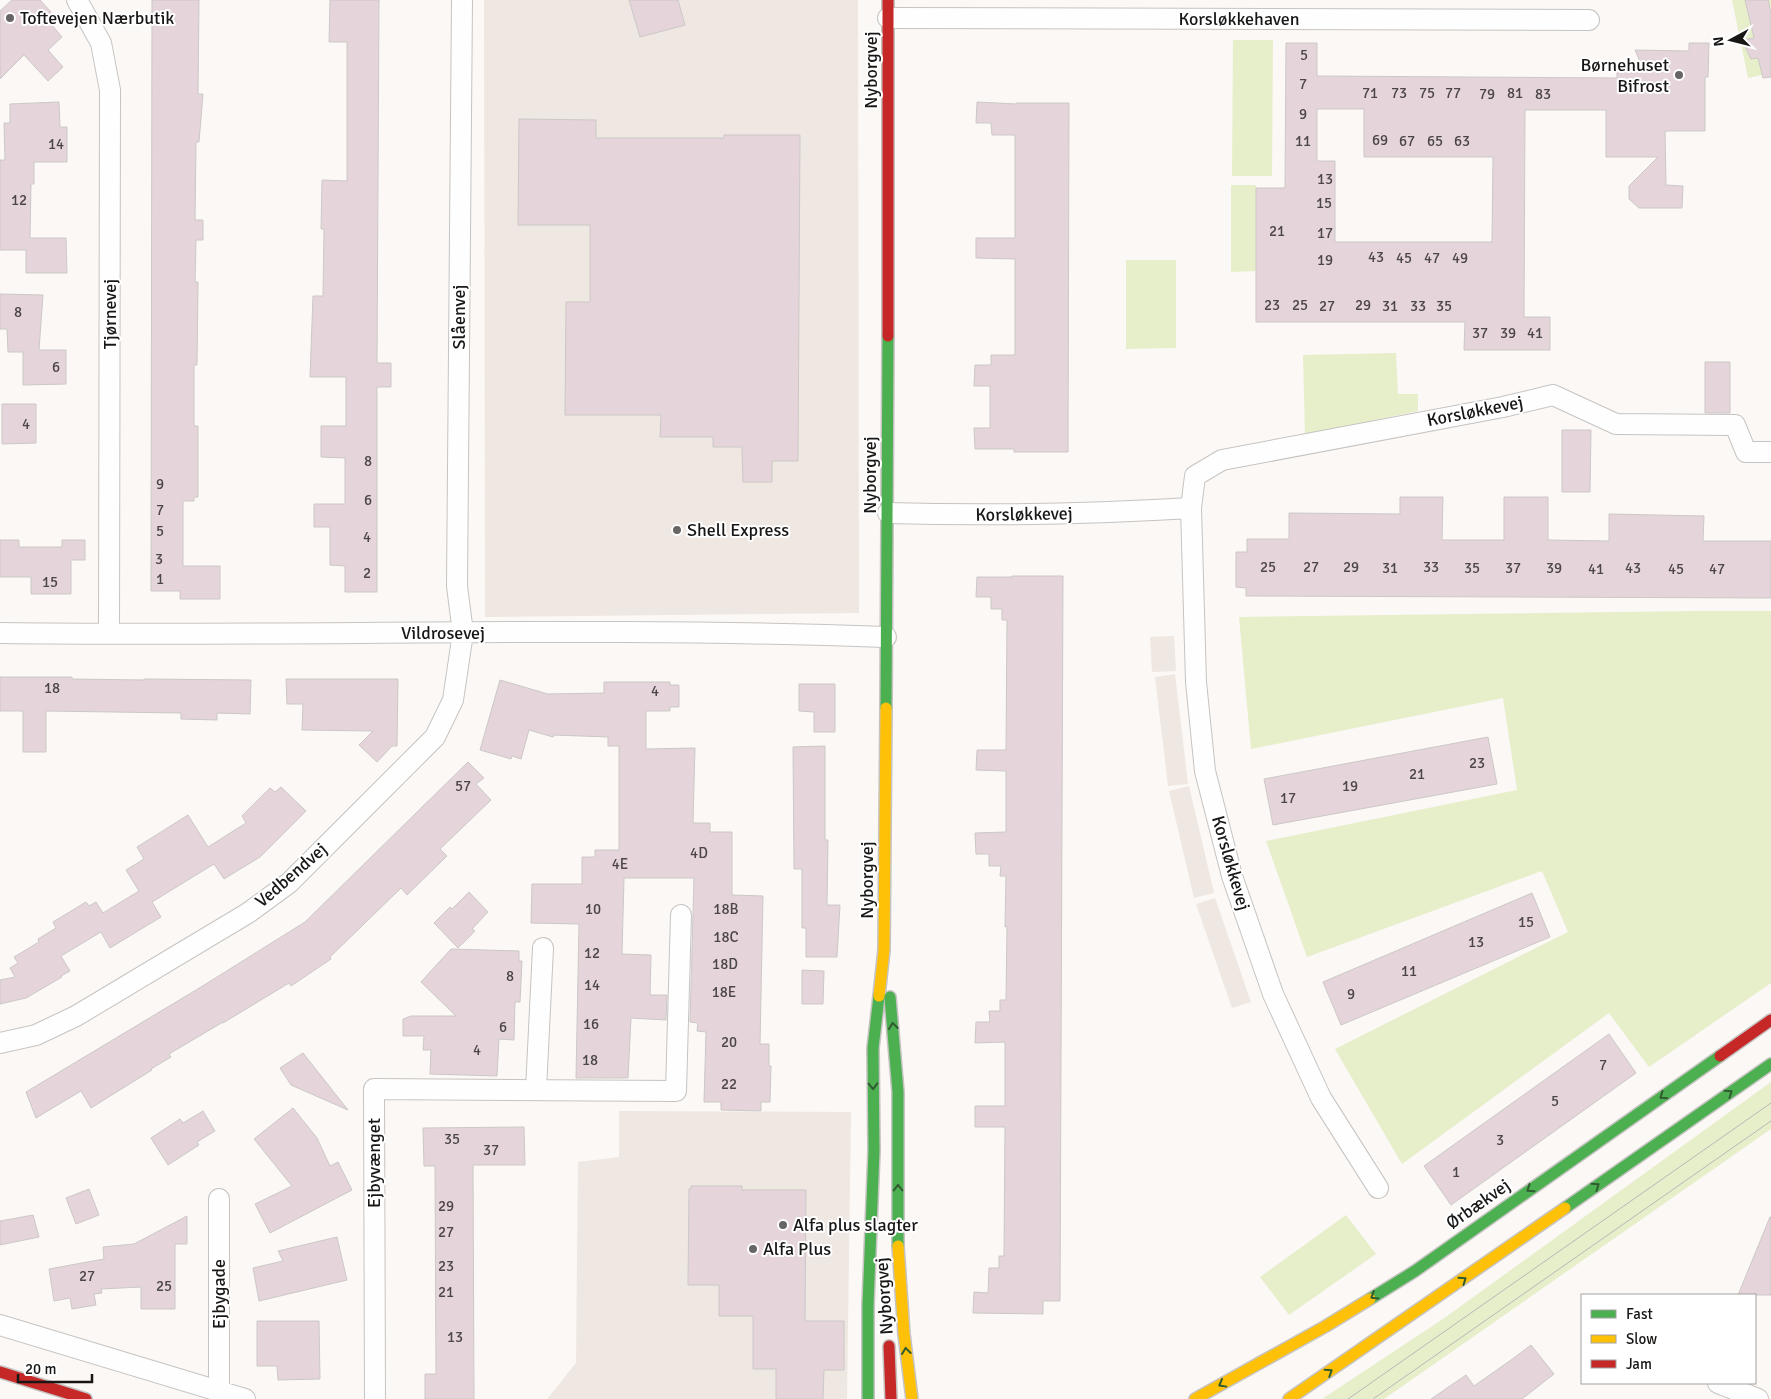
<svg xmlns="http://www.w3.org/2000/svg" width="1771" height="1399" viewBox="0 0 1771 1399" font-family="Signika,sans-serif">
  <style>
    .built { fill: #efe7e1 }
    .green { fill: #e7eeca }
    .building { fill: #e5d5db; stroke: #cbc8c7; fill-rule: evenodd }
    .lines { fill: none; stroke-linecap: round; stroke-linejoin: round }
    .street-casing { stroke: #c6c4c2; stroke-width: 22 }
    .fast-casing { stroke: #c6c4c2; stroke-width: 14 }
    .slow-casing { stroke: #c6c4c2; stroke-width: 14 }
    .jam-casing { stroke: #c6c4c2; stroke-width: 14 }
    .street { stroke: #fefefe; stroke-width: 20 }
    .fast { stroke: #4caf50; stroke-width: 11 }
    .slow { stroke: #ffc107; stroke-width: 11 }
    .jam { stroke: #c62828; stroke-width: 11 }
    .tram { stroke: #b8b7b6; stroke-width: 1 }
    .oneway { stroke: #305b30 }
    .poi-dot { fill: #686664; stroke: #fff; stroke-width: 2 }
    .labels { text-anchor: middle; stroke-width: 4; stroke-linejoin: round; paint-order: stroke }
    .number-label { font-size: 15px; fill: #4c4647 }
    .poi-label { font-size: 18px; fill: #191716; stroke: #fff; text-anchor: start }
    .street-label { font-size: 18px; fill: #191716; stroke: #fff }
  </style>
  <rect width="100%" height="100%" fill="#fbf8f5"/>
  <path class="built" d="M484,0H858L859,613L485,617Z
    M1174,636L1176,671L1152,672L1150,637Z
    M1175,674L1188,784L1168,786L1155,677Z
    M1189,786L1214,893L1194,898L1169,791Z
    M1215,898L1251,1002L1232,1008L1196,904Z
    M619,1111L851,1112L847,1399H547L576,1363L578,1162L619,1157Z"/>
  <path class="green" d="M1732,0H1771V73L1748,78Z
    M1233,40H1273L1272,176H1232Z
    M1231,185H1256V271L1231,272Z
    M1126,260H1176V348L1126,349Z
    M1396,353L1398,394H1418V411L1305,435L1303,355Z
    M1695,611H1771V983L1649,1067L1609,1013L1402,1164L1335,1049L1568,932L1542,871L1307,957L1266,841L1517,790L1503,698L1251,749L1239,617Z
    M1771,1082V1129L1384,1399H1322L1443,1319Z
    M1346,1215L1376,1254L1289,1315L1260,1277Z"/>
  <path class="building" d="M12,0H40L51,12L45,17L62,37L48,50L63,67L48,81L24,55L0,79V11Z
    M152,0H199L198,94H203L199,142H196L195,220H203V240H196L195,282H198L197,365H194V426H198V497H194V501H183V566H220V599H180V591H151Z
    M330,0H379L377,363H391V387H377V592H345V566L330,565V527H314V504H345V458L321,457V426H346V377H310L313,296H323L324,229H321L322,180L347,181V42H329Z
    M629,0H678L685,25L640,37Z
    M1745,0H1768L1771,14V77L1763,78L1758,58L1751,59L1742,40L1754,38Z
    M1286,43H1317V76L1617,78V64H1641L1635,50L1689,51V43H1709L1708,77H1705V131H1665L1666,185L1683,186L1682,208H1639L1629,199V186L1658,157H1606V110H1525L1524,317H1550V350H1464L1465,322H1256V188H1285ZM1317,109H1364V157H1493L1492,242H1335V161H1317Z
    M59,102L60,127H67V162H34V184H31L30,238H66L67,273H26V250H0V160H5L4,123H10V104Z
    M977,102L1016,104V103H1069L1068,452H1014V449H975L974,428H990V386H974L975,365H991V355H1015V259L976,258V238H1015V135H992L991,123H976Z
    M519,119L596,120V138H724V135H800L798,461H772V482H743L742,447H713V437H660L661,415H565L566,302H590V225H518Z
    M0,294L43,295L39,350H66V384L23,385V352H8L7,329H0Z
    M1705,362H1730V413H1705Z
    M2,404H36V443L2,444Z
    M1562,430H1591L1590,492H1562Z
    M1400,497H1443L1442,540H1504V497H1548V540L1609,541V514L1704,516L1703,541H1771V598L1246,596V588L1236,587V552H1247V539H1289V513L1400,514Z
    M0,540H19V547H62V540H85V560H71V594H31V577H0Z
    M1012,576H1063L1060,1301H1043V1314L973,1313L974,1292L988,1293L989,1268H999V1256H1004L1005,1127H975V1106H1005V1042L975,1043L976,1022H990L989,1011H1000V1000H1006L1007,926L1005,927L1006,876H1000L1001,866H989V854H976L975,833L1006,832V771L976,770L977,750H1006L1007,620H1002V609H991V597H976L977,577H1012Z
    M0,677H72V679L144,680V679L251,680L250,714L217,713V720L181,719V713L46,711V752H23V711H0Z
    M286,679H398L397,746H392L377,762L359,745L373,731L302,730L303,704H287Z
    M500,680L548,694L604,693V682H670V685H679V707H670V711H646V749L695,748L693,823H710V832H732V895L763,896L760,1044H769V1066H771L770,1102H761V1111L721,1110V1102H704L706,1032L697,1031L698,1023L690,1022L694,878H624L622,954L651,955L650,995H667L666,1020L631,1018L628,1078H576L579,924L531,923L532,884H582V857H595V850H619V746H608V737L554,735L553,737L529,730L521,759L512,756L511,759L480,750Z
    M799,684H835V732H814V712L799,711Z
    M1488,737L1497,784L1273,825L1264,779Z
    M825,746V840H828L827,905H840L837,957H806V928H802V869H794L793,747Z
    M468,762L484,778L476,784L491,800L440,849L447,856L407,895L401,888L330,957L331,959L291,986L289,983L223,1023V1022L169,1054L171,1057L151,1069L152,1070L91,1108L81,1091L36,1118L26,1092L201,987L305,922Z
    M281,787L306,811L260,857L224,879L214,864L152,902L161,917L110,948L101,932L61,956L70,971L61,976L62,977L26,998L0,1004V980L15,977L10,968L18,963L14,957L39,942L38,939L56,928L53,922L86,902L89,906L96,902L103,913L139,891L126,870L144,859L137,847L188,815L208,847L246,823L242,816L270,788L275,792Z
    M469,892L488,912L472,929L475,931L458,948L434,923L450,907L452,909Z
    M1532,893L1550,937L1341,1025L1323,982Z
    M451,949L519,951V961H522L520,1002H515L514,1040L499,1039L497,1076L430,1074L431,1050H423L424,1036H403V1019L411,1016H456L421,982Z
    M802,970L824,971L823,1004H802Z
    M1609,1034L1636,1073L1451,1205L1424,1166Z
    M303,1053L348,1110L291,1085L280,1068Z
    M293,1108L317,1138L330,1166L338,1162L352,1190L270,1233L255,1204L292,1186L254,1139Z
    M203,1111L215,1131L197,1142L199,1145L168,1165L151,1138L180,1119L183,1123Z
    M524,1127L525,1165H473L474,1399H425V1374H436L435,1166H424L423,1128Z
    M691,1186H742V1190H806L805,1321H844V1370H824L823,1399H776V1369H753V1316H719V1285H688L689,1189H691Z
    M89,1189L99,1215L76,1224L66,1198Z
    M33,1215L39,1237L0,1245V1221Z
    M187,1216V1244H175V1309H141V1287L101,1289L102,1293L94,1294L96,1305L72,1309L70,1298L54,1301L49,1269L104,1259L103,1247L134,1244Z
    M1770,1217H1771V1295H1738Z
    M337,1237L347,1280L259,1301L253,1268L283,1261L278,1251Z
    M257,1321H319L320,1379L278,1380L277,1366H257Z
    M1531,1345L1554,1374L1522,1399H1431L1466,1375L1474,1386L1511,1360Z"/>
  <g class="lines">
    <defs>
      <path id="street" d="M77,0L101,43L110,90L109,634
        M888,18L1589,20
        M888,513C989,516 1090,514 1191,508
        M0,633C295,637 591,626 886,637
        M0,1043L36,1035L76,1016L248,913L289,883L435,737L453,700L460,653L463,633L457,586L462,0
        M536,1090L543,948
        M1378,1188L1321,1098L1273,994L1232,876L1205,771L1196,682L1191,508L1195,476L1222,460L1503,407L1553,395L1616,424L1735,425L1746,452H1771
        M219,1199V1390
        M0,1325L245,1399
        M1718,1383L1758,1399
        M375,1399L374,1089L676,1091L681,915"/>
      <path id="fast" d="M886,708L888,336
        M890,997L898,1092V1246
        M1565,1208L1771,1064
        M1370,1299L1415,1271L1720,1056
        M868,1399V1305L874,1151L873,1048L879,996"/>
      <path id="slow" d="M879,996L884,950L886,708
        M898,1246L904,1334L912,1399
        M1195,1399L1326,1326L1370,1299
        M1289,1399L1565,1208"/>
      <path id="jam" d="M888,0V336
        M1720,1056L1771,1020
        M889,1346L891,1399
        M0,1372L86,1399"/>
    </defs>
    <use href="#street" class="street-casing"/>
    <use href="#fast" class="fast-casing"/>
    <use href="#slow" class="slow-casing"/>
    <use href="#jam" class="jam-casing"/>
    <use href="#street" class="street"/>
    <use href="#fast" class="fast"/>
    <use href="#slow" class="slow"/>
    <use href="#jam" class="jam"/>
    <path class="tram" d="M1348,1399L1771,1103
      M1373,1399L1771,1121"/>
  </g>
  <defs><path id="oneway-chevron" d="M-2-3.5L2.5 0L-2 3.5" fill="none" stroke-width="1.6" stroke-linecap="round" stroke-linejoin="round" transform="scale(1.25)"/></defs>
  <g class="oneway">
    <use href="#oneway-chevron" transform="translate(893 1026) rotate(-97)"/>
    <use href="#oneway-chevron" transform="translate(873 1086) rotate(89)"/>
    <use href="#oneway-chevron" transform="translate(1729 1093) rotate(-35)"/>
    <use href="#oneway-chevron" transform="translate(1663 1096) rotate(145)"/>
    <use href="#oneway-chevron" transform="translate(1596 1186) rotate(-35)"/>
    <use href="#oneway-chevron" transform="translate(898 1188) rotate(-90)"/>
    <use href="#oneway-chevron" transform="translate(1530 1189) rotate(145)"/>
    <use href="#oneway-chevron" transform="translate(1463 1280) rotate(-35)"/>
    <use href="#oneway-chevron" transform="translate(1374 1296) rotate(148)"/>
    <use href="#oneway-chevron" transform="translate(906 1351) rotate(-97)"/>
    <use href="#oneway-chevron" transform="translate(1329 1372) rotate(-33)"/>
    <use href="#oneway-chevron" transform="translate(1222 1384) rotate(151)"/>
  </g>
  <g class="poi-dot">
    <circle cx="10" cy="18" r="5"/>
    <circle cx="1679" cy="75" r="5"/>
    <circle cx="677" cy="530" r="5"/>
    <circle cx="783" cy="1225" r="5"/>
    <circle cx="753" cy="1249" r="5"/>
  </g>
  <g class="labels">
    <g class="number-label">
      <text x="1304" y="60">5</text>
      <text x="1303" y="89">7</text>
      <text x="1370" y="98">71</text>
      <text x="1399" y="98">73</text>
      <text x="1427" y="98">75</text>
      <text x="1453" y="98">77</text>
      <text x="1515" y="98">81</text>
      <text x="1487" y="99">79</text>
      <text x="1543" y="99">83</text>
      <text x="1303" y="119">9</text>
      <text x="1380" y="145">69</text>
      <text x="1303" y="146">11</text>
      <text x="1407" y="146">67</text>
      <text x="1435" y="146">65</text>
      <text x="1462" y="146">63</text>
      <text x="56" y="149">14</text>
      <text x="1325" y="184">13</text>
      <text x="19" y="205">12</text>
      <text x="1324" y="208">15</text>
      <text x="1277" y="236">21</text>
      <text x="1325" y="238">17</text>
      <text x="1376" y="262">43</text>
      <text x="1404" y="263">45</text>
      <text x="1432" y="263">47</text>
      <text x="1460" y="263">49</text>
      <text x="1325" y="265">19</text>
      <text x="1272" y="310">23</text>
      <text x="1300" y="310">25</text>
      <text x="1363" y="310">29</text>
      <text x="1327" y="311">27</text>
      <text x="1390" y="311">31</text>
      <text x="1418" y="311">33</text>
      <text x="1444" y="311">35</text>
      <text x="18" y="317">8</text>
      <text x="1480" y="338">37</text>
      <text x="1508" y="338">39</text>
      <text x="1535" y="338">41</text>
      <text x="56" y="372">6</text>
      <text x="26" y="429">4</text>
      <text x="368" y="466">8</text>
      <text x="160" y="489">9</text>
      <text x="368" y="505">6</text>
      <text x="160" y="515">7</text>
      <text x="160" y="536">5</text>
      <text x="367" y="542">4</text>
      <text x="159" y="564">3</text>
      <text x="1268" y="572">25</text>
      <text x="1311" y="572">27</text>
      <text x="1351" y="572">29</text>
      <text x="1431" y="572">33</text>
      <text x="1390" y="573">31</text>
      <text x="1472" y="573">35</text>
      <text x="1513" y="573">37</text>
      <text x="1554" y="573">39</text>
      <text x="1633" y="573">43</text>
      <text x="1596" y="574">41</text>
      <text x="1676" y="574">45</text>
      <text x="1717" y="574">47</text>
      <text x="367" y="578">2</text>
      <text x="160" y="584">1</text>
      <text x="50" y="587">15</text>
      <text x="52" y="693">18</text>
      <text x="655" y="696">4</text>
      <text x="1477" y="768">23</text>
      <text x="1417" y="779">21</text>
      <text x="463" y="791">57</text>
      <text x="1350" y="791">19</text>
      <text x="1288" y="803">17</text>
      <text x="699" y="858">4D</text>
      <text x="620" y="869">4E</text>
      <text x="593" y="914">10</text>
      <text x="726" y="914">18B</text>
      <text x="1526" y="927">15</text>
      <text x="726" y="942">18C</text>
      <text x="1476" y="947">13</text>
      <text x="592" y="958">12</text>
      <text x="725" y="969">18D</text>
      <text x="1409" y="976">11</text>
      <text x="510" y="981">8</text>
      <text x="592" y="990">14</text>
      <text x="724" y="997">18E</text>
      <text x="1351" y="999">9</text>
      <text x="591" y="1029">16</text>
      <text x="503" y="1032">6</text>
      <text x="729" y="1047">20</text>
      <text x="477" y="1055">4</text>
      <text x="590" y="1065">18</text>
      <text x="1603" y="1070">7</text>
      <text x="729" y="1089">22</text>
      <text x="1555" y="1106">5</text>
      <text x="452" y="1144">35</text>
      <text x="1500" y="1145">3</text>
      <text x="491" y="1155">37</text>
      <text x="1456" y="1177">1</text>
      <text x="446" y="1211">29</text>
      <text x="446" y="1237">27</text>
      <text x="446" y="1271">23</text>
      <text x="87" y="1281">27</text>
      <text x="164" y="1291">25</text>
      <text x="446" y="1297">21</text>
      <text x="455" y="1342">13</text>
    </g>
    <g class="poi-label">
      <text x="20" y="24">Toftevejen Nærbutik</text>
      <text x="1669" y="71" text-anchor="end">Børnehuset<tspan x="1669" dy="21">Bifrost</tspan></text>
      <text x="687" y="536">Shell Express</text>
      <text x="793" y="1231">Alfa plus slagter</text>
      <text x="763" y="1255">Alfa Plus</text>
    </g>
    <g class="street-label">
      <text x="1239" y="25">Korsløkkehaven</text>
      <text transform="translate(871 70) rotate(-90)" y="6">Nyborgvej</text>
      <text transform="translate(110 314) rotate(-90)" y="6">Tjørnevej</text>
      <text transform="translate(459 317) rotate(-90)" y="6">Slåenvej</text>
      <text transform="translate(1475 411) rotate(-11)" y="6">Korsløkkevej</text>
      <text transform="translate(870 475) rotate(-90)" y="6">Nyborgvej</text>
      <text transform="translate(1024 514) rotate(-1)" y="6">Korsløkkevej</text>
      <text x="443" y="639">Vildrosevej</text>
      <text transform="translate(1231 863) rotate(74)" y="6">Korsløkkevej</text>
      <text transform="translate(291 875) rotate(-41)" y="6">Vedbendvej</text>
      <text transform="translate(867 880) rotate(-90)" y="6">Nyborgvej</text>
      <text transform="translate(374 1163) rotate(-90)" y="6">Ejbyvænget</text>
      <text transform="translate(1478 1204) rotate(-35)" y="6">Ørbækvej</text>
      <text transform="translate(219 1294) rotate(-90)" y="6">Ejbygade</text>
      <text transform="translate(884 1296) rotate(-94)" y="6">Nyborgvej</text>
    </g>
  </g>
  <rect x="1581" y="1294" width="175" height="90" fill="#ffffff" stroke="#a3a2a2"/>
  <rect x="1591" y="1310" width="25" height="8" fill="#4caf50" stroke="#a3a2a2"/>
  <text x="1626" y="1319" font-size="15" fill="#191716">Fast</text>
  <rect x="1591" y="1335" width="25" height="8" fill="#ffc107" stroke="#a3a2a2"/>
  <text x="1626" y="1344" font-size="15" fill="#191716">Slow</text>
  <rect x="1591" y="1360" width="25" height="8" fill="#c62828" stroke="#a3a2a2"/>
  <text x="1626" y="1369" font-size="15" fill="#191716">Jam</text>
  <g transform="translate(1731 40) rotate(263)" stroke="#ffffff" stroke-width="4" paint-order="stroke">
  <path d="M0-4L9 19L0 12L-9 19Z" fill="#191716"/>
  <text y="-8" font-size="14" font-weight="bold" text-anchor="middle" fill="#191716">N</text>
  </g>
  <path d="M18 1374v8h74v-8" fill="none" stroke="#191716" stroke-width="2.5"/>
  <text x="25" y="1374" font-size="15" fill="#191716" stroke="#ffffff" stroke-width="4" paint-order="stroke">20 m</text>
</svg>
